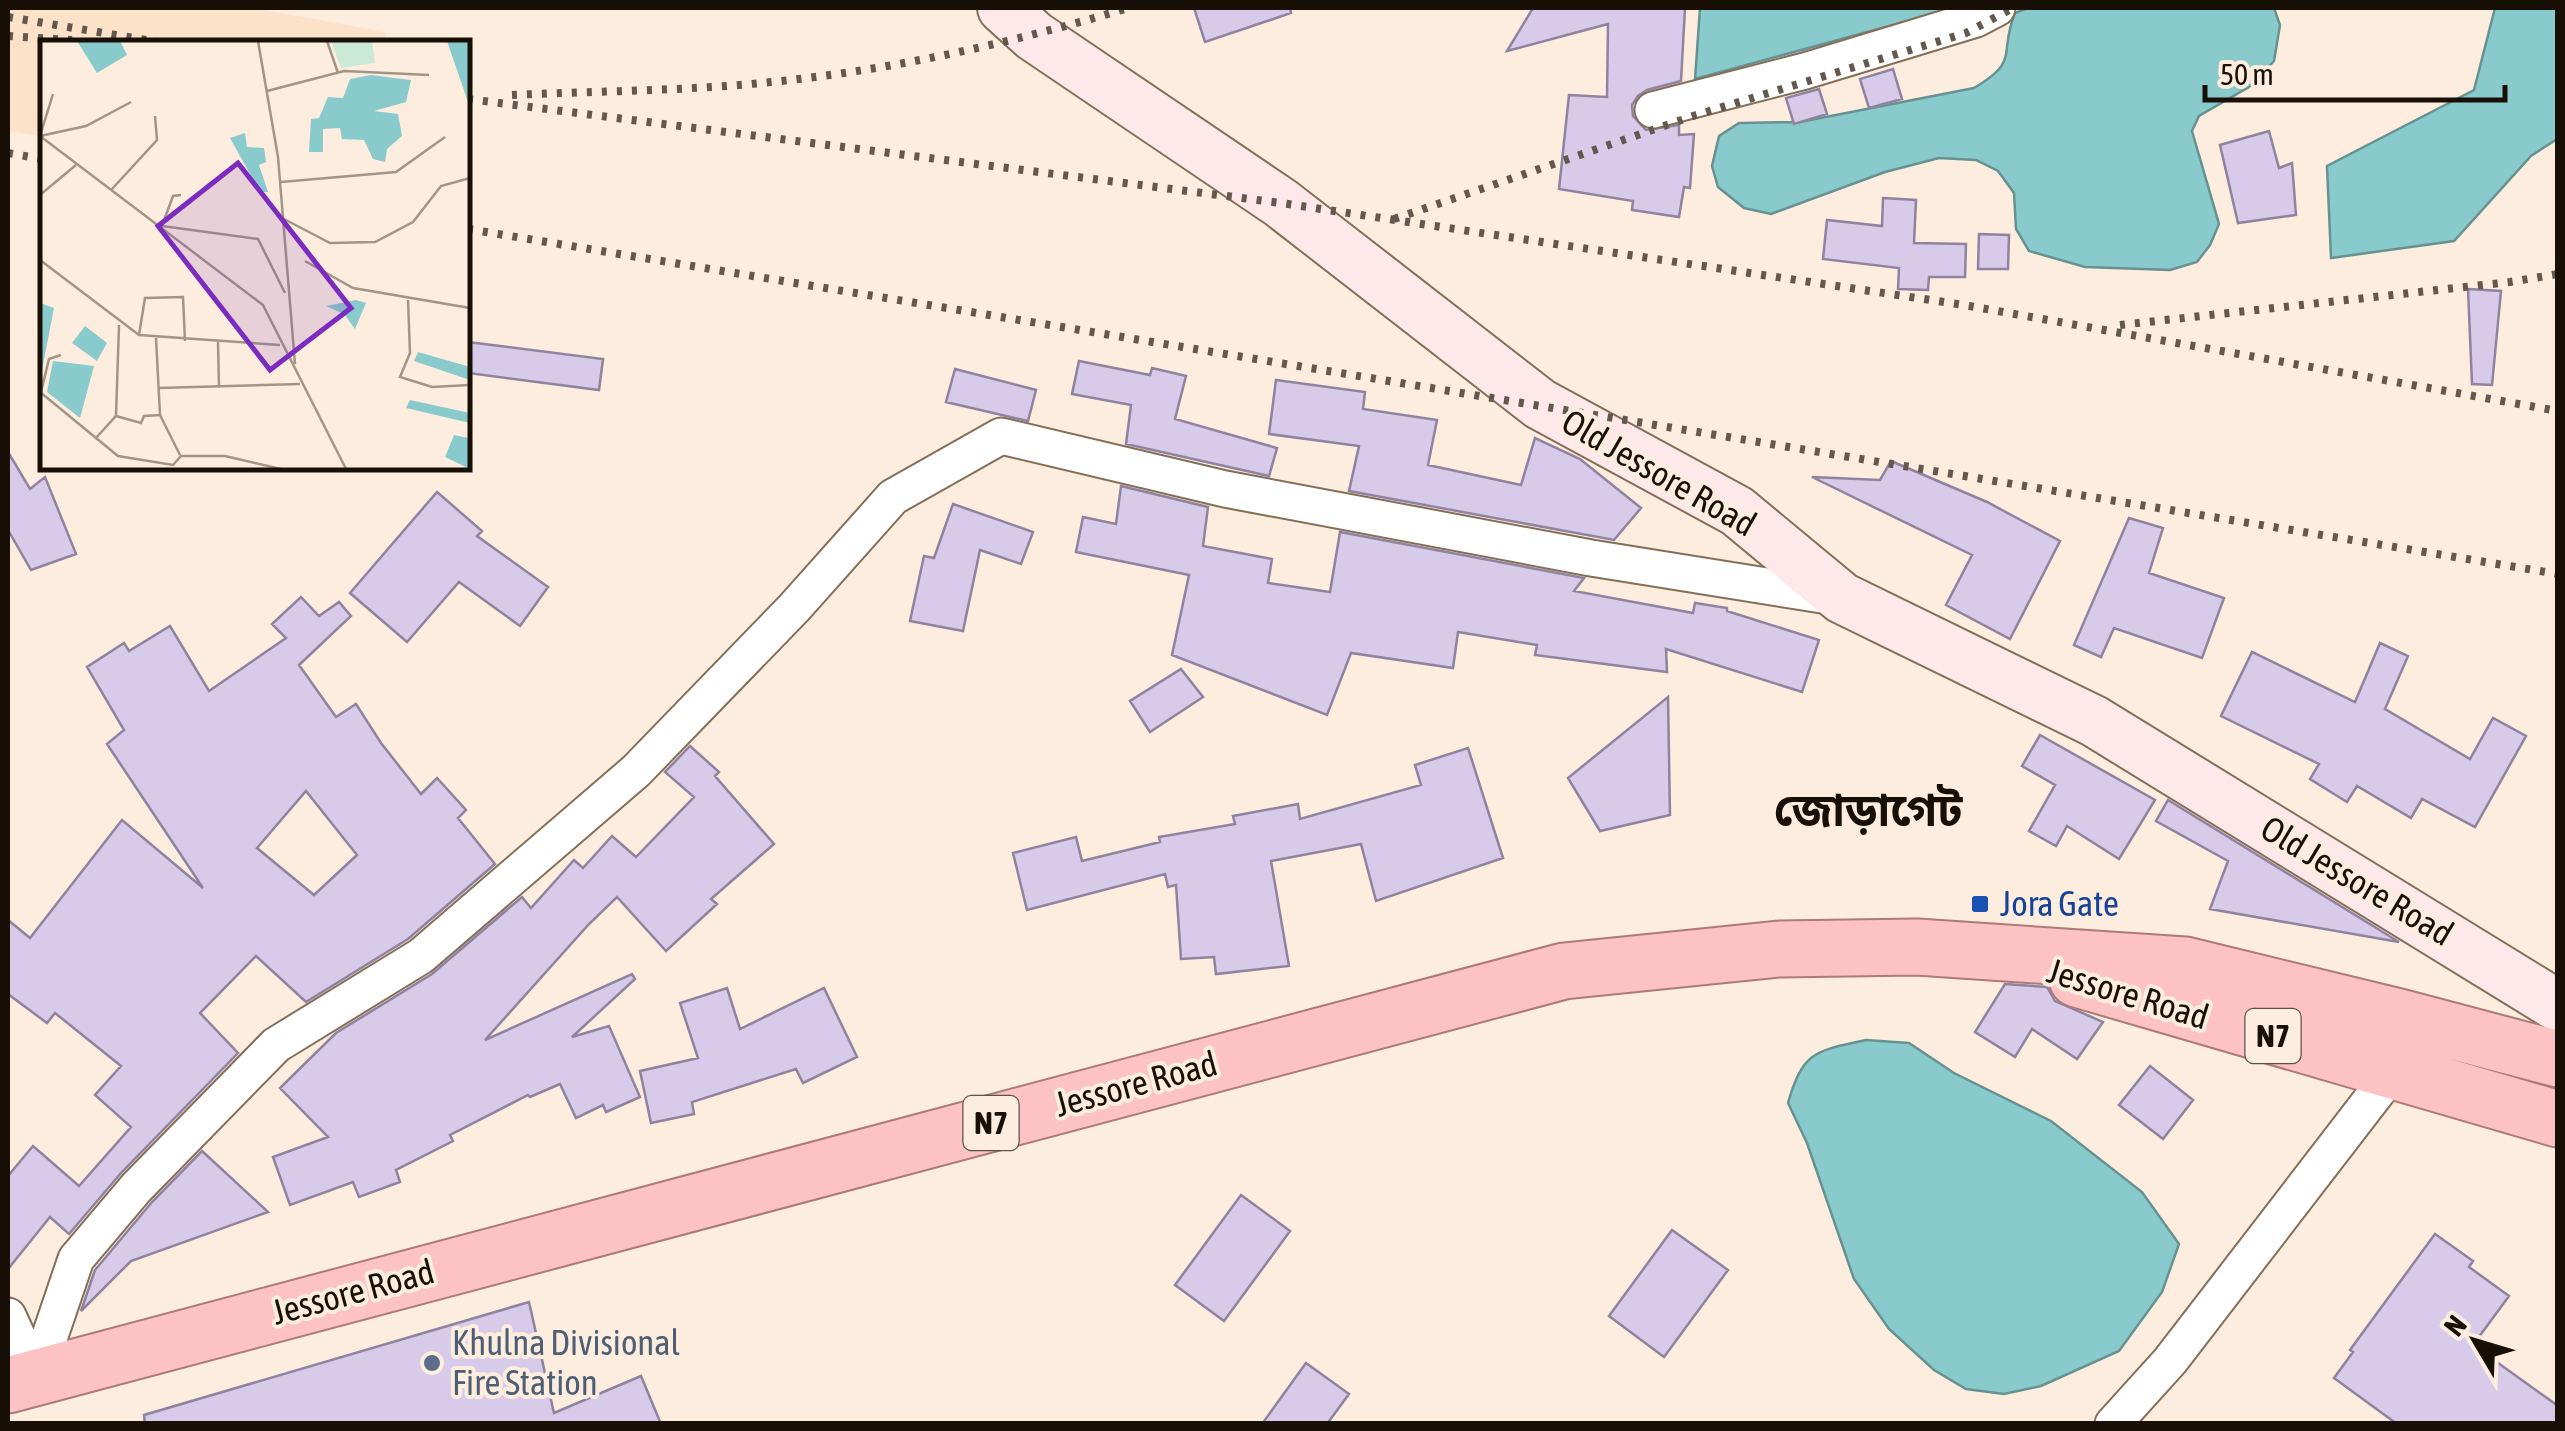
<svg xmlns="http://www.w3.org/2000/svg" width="2565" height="1431" viewBox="0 0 2565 1431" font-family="'Asap Condensed','Noto Sans Bengali',sans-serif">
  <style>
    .built { fill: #fbe2c9 }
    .water { fill: #89cacc; stroke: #679291; stroke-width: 2.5 }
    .building { fill: #d8cbe9; stroke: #8f839f; stroke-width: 2.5; fill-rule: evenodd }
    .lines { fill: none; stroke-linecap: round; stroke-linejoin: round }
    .minor-casing { stroke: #846e57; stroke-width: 39 }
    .secondary-casing { stroke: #846e57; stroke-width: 54 }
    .trunk-casing { stroke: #ac7a78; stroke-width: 59 }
    .minor { stroke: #fff; stroke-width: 35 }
    .secondary { stroke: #fee8e9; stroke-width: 50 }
    .trunk { stroke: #fcc2c4; stroke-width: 55 }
    .rail { stroke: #63584d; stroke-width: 8; stroke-dasharray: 5 10; stroke-linecap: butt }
    .transit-dot { fill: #1a4fb4; stroke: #fcedde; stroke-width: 4 }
    .service-dot { fill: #5c6f8a; stroke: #fcedde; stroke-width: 4 }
    .labels { text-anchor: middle; stroke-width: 8; stroke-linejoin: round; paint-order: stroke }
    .shield { fill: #fcedde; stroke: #5c5248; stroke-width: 2.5 }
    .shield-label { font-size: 32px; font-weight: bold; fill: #181007 }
    .street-label { font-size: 35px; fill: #181007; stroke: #fcedde }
    .transit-label { font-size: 35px; fill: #164399; stroke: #fcedde; text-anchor: start }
    .service-label { font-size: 35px; fill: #4e5e75; stroke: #fcedde; text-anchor: start }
    .district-label { font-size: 45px; font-weight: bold; fill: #181007; stroke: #fcedde }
    .inset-road { fill: none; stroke: #a19588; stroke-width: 2.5 }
    .view { fill: #7b2cbf; fill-opacity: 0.15; stroke: #7b2cbf; stroke-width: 5 }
    .inset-edge { fill: none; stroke: #181007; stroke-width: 5 }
  </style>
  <rect width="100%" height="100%" fill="#fcedde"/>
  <path class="built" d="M8,8H253L385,32L386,42H42V136L8,131Z"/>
  <path class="water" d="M1700,8H1955L1695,79Z
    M2028,8H2274L2280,25L2274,61L2249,87L2199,116L2192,131L2219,224L2210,245L2197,262L2170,270L2085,267L2029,251L2016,229L2014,193L1998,171L1976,160L1939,158L1885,172L1771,214L1744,208L1718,187L1712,166L1719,136L1739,123L1800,122L1974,88C2021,60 1998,55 2015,13Z
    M2495,8H2557V139L2531,156L2454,241L2331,258L2327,166L2474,90Z
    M1866,1040L1909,1043L1954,1073L2051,1121L2142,1192L2179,1244L2162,1292L2119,1351L2041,1386L2004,1394L1966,1389L1934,1370L1889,1329L1854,1279L1807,1143L1788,1103C1803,1050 1817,1051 1866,1040Z"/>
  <path class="building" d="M1194,8H1290L1291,13L1205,42Z
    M1533,8H1685L1681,81L1647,90L1638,96L1632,105L1633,116L1646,130L1679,125V135L1694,134L1690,188L1684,187L1679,217L1632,210L1633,201L1559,189L1569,95L1607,97L1608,24L1507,51Z
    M1893,69L1902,99L1869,108L1860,79Z
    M1819,89L1827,114L1794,124L1786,98Z
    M2269,131L2279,168L2292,163L2296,215L2238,223L2220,145Z
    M1883,198L1916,200L1914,243L1966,244L1965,277H1929L1928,290L1898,289L1899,268L1823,259L1827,220L1882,226Z
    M1979,234L2009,235L2008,269H1978Z
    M2468,289L2501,291L2492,385L2472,384Z
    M468,342L603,359L599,390L468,373Z
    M1079,361L1150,375L1152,368L1186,376L1175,419L1277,448L1269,476L1126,444L1131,405L1072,394Z
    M955,369L1036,390L1028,421L946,402Z
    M1276,380L1365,392L1363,409L1437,420L1428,465L1521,485L1535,438L1580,459L1641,508L1614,540L1349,491L1359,446L1269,434Z
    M8,452L30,489L45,477L76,554L31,570L8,530Z
    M1891,461L1987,502L2060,541L2010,639L1946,605L1972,555L1812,477L1880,480Z
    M1121,486L1208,507L1203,546L1272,559L1268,583L1330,592L1340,532L1584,578L1574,591L1693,613L1695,603L1727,608V611L1819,640L1802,692L1666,649L1667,672L1535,655L1537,645L1458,632L1453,668L1351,653L1327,715L1172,655L1189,575L1076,552L1083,517L1116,524Z
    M437,492L482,531L477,536L548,587L520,626L459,582L407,642L350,593Z
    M953,504L1033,532L1021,564L980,550L963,631L910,621L924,556L934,558Z
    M2129,518L2163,528L2149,573L2224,598L2202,658L2114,628L2101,657L2074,645Z
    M301,597L319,616L339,602L351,616L299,665L336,717L356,704L381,743L421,794L437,778L466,810L458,818L495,864L408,939L306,1002L256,956L200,1013L238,1053L121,1173L69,1234L50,1217L8,1269V1176L33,1146L79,1186L131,1127L95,1095L121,1066L55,1013L47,1023L8,994V920L30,938L122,820L203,888L107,744L124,730L87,667L124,643L129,651L170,626L209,691L286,638L272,624ZM306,791L357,855L314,895L257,848Z
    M2380,643L2408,656L2385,709L2470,759L2493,718L2526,736L2475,827L2422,799L2411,818L2357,786L2347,802L2310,779L2319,764L2221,716L2252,652L2355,702Z
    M1181,669L1203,697L1150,732L1130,701Z
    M1668,697L1670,815L1600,831L1568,778Z
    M2040,735L2155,800L2119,859L2067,826L2056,846L2029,831L2055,785L2022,766Z
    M690,746L719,772L715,776L774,844L711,899L717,904L666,951L617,897L589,924L485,1040L632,974L635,979L572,1037L609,1026L640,1097L606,1112L603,1105L576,1118L560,1084L530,1097L528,1095L450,1135L453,1141L396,1170L400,1182L359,1197L353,1182L290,1205L273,1157L328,1137L280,1088L336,1033L432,974L522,897L531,908L574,860L583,868L612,836L636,857L694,797L665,772Z
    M1468,748L1503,858L1376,901L1361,844L1271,861L1289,966L1216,974L1214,957L1181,959L1176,885L1168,887L1165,874L1027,910L1013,853L1076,837L1082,861L1160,842L1159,837L1235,824L1233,816L1298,804L1300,819L1421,785L1415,765Z
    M2168,800L2399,942L2210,909L2228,861L2156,821Z
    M2005,984L2047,987L2055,1001L2103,1022L2077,1059L2032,1029L2015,1057L1975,1032Z
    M727,988L740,1029L824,988L857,1057L803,1083L796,1069L692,1102L694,1114L651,1123L640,1071L698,1058L680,1003Z
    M2150,1066L2193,1100L2163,1139L2119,1105Z
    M202,1151L268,1212L131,1261L81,1311L95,1270L152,1202Z
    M1241,1195L1290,1231L1224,1321L1175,1285Z
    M1672,1230L1728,1270L1664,1357L1609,1316Z
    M2435,1234L2473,1261L2469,1267L2509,1296L2473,1345L2558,1406V1424H2397L2334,1378L2353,1352L2350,1350Z
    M529,1302L554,1413L641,1376L661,1424H145L144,1415Z
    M1306,1363L1349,1394L1327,1424H1262Z"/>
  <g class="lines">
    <defs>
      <path id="minor" d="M1653,110L1805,71L1976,19L1997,8
        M8,1316L36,1377L76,1259L136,1188L276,1045L421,956L636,771L794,608L893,497L1001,436L1225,489L1591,558L1841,598
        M2113,1424L2170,1361L2394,1070"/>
      <path id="secondary" d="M1003,8L1034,36L1281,203L1540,404L1737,511L1842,598L2094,721L2558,1006"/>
      <path id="trunk" d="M2077,979L2558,1119
        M8,1385L1564,971L1779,949L1917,947L2185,965L2399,1017L2558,1059"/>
    </defs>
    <use href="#minor" class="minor-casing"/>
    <use href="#secondary" class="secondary-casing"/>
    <use href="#trunk" class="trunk-casing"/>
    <use href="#minor" class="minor"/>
    <use href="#secondary" class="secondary"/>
    <use href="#trunk" class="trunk"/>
    <path class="rail" d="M8,17L158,42
      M8,36L72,40
      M512,95C598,91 686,91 771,82C892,70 1012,43 1128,8
      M468,99L1281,203L1964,305L2558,411
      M8,153L42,159
      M1394,219L1693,116L1966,33L2013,8
      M468,229L2558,574
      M2120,325L2510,282L2558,274"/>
  </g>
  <rect class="transit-dot" x="1970" y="894" width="20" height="20" rx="5"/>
  <circle class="service-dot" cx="432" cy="1363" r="10"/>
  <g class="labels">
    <g class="shield">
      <rect x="2245.5" y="1009" width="55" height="54" rx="8"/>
      <rect x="963.5" y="1096" width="55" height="54" rx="8"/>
    </g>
    <g class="shield-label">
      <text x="2273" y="1047">N7</text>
      <text x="991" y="1134">N7</text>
    </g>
    <g class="street-label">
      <text transform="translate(1659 473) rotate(30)" y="12">Old Jessore Road</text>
      <text transform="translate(2357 881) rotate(31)" y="12">Old Jessore Road</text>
      <text transform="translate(2128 994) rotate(17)" y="12">Jessore Road</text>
      <text transform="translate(1136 1084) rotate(-15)" y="12">Jessore Road</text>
      <text transform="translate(353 1292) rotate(-15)" y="12">Jessore Road</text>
    </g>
    <g class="transit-label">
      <text x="2000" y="916">Jora Gate</text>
    </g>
    <g class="service-label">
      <text x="452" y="1355">Khulna Divisional<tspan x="452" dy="40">Fire Station</tspan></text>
    </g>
    <g class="district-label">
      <text x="1868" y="826">জোড়াগেট</text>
    </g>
  </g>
  <g transform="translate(40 40)">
    <rect width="430" height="430" fill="#fcedde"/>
    <path d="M291,1H332L335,23L301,28Z" fill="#caead7"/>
    <path d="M37,1H80L87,15L57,33ZM407,1H430V68ZM331,35L371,40L366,62L334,71L358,74L362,96L347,109L345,122L333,119L324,100L302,99L300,88L283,89V112H269L271,79L279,78L288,57L303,58L310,39ZM205,93L207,107L224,108L226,122L219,125L228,152H220L190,98ZM316,260L326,263L315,289L304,274L286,266ZM0,263L14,268L0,340ZM45,286L67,303L57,321L32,303ZM378,312L430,327V340L374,321ZM13,321L54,326L40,378L7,352ZM370,360L430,373V383L366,368ZM414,395L429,398L430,429L405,417Z" fill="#89cacc"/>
    <path class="inset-road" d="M218,1L238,117L255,324M287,1L298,33M227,51L304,31L389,35M13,54L0,96L46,86L91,62M0,96L223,265L306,429M241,142L356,132L405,97M72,149L117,100L115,76M0,155L36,125M141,155L133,156L122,186L218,199L245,253M244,179L290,203L335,202L373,182L401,146L430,138M0,220L99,295L240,305M265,221L313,248L430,268M368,260L370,313L360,337L392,347L430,345M99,295L105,258L143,257L145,301M116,298L120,375M178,302L179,348M119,348L260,344M0,352L78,416L133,425L141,416H185L241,429M1,352L9,319L21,315M76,376L79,285M55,399L76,376L101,383L104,376L120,375L140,415"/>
    <path class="view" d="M198,123L311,268L230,330L118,186Z"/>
    <rect width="430" height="430" class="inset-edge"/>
  </g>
  <rect width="2565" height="1431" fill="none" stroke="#181007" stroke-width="20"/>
  <g transform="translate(2475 1341) rotate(308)" stroke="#fcedde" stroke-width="8" paint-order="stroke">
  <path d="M0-8L18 38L0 25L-18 38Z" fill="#181007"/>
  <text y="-15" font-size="28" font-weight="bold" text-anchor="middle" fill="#181007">N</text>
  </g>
  <path d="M2205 85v15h300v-15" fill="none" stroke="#181007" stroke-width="5"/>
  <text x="2220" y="85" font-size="30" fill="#181007" stroke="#fcedde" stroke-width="8" paint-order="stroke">50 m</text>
</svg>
